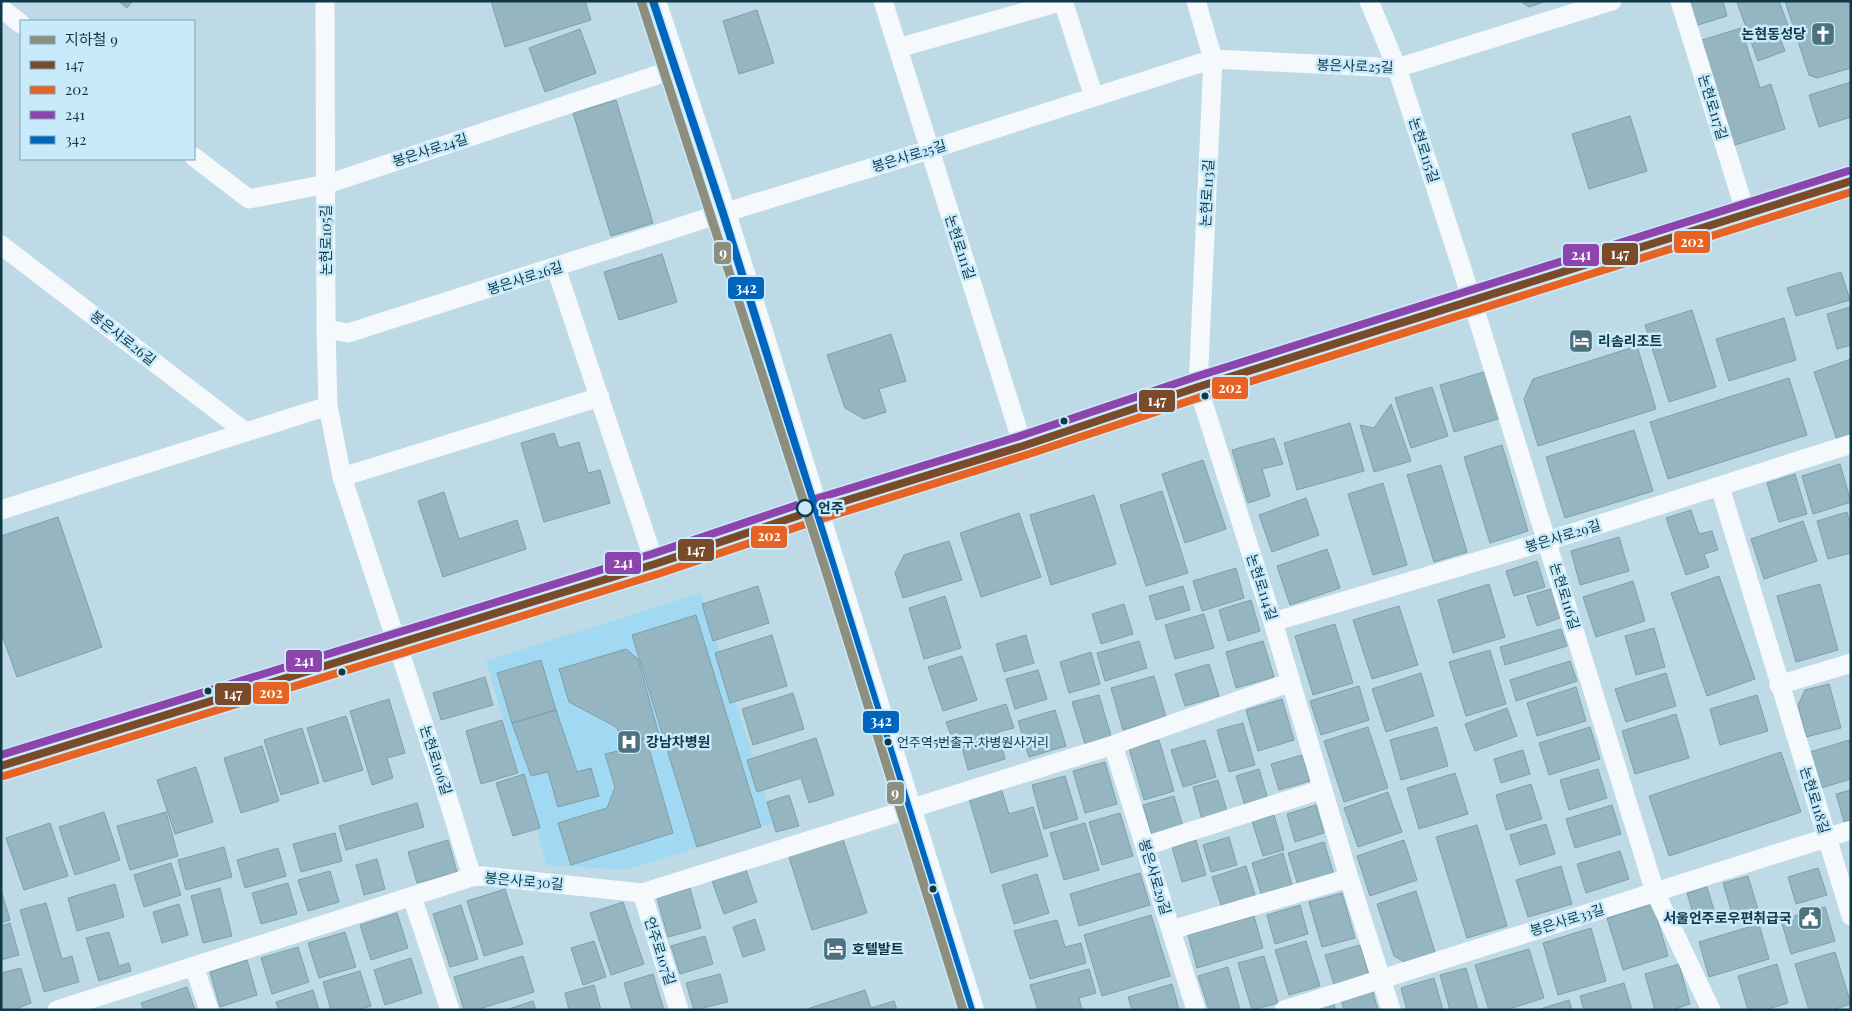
<svg xmlns="http://www.w3.org/2000/svg" width="1852" height="1011" viewBox="0 0 1852 1011" font-family="'Playfair Display','Noto Sans KR',serif">
  <style>
    .built { fill: #a0d9f1 }
    .building { fill: #95b5c1; stroke: #7d9fab }
    .lines { fill: none; stroke-linecap: round; stroke-linejoin: round }
    .minor { stroke: #f5f9fb; stroke-width: 19 }
    .secondary { stroke: #f5f9fb; stroke-width: 26 }
    .primary { stroke: #e8e5e3; stroke-width: 28 }
    .bus-1-casing { stroke: #c8eafa; stroke-width: 11 }
    .bus-2-casing { stroke: #c8eafa; stroke-width: 11 }
    .bus-3-casing { stroke: #c8eafa; stroke-width: 11 }
    .bus-4-casing { stroke: #c8eafa; stroke-width: 11 }
    .bus-1 { stroke: #7a4b2a; stroke-width: 8 }
    .bus-2 { stroke: #e76324; stroke-width: 8 }
    .bus-3 { stroke: #8e44ad; stroke-width: 8 }
    .bus-4 { stroke: #0065bd; stroke-width: 8 }
    .metro-1-casing { stroke: #c8eafa; stroke-width: 12 }
    .metro-1 { stroke: #8e8e7e; stroke-width: 9 }
    .bus-dot { fill: #0f3848; stroke: #c8eafa; stroke-width: 2 }
    .stop-dot { fill: #c8eafa; stroke: #0f3848; stroke-width: 2.5 }
    .labels { text-anchor: middle; stroke-width: 5; stroke-linejoin: round; paint-order: stroke }
    .bus-label { font-size: 13px; fill: #0f3848; stroke: #c8eafa; text-anchor: start }
    .poi-label { font-size: 14px; font-weight: bold; fill: #0f3848; stroke: #c8eafa; text-anchor: start }
    .street-label { font-size: 14px; fill: #0f3848; stroke: #c8eafa }
    .stop-label { font-size: 14px; font-weight: bold; fill: #0f3848; stroke: #c8eafa; text-anchor: start }
    .line-badge { stroke: #c8eafa; stroke-width: 2 }
    .badge-label { font-size: 14px; text-anchor: middle; font-weight: bold; fill: #fff }
  </style>
  <rect width="100%" height="100%" fill="#bddae6"/>
  <path class="built" d="M701,593L774,823L626,870L547,865L486,661Z"/>
  <path class="building" d="M118,1H133L127,8Z
    M491,1H585L591,20L505,47Z
    M1520,1H1547L1529,7Z
    M1687,1H1723L1727,16L1695,26Z
    M1739,1H1779L1790,31L1779,35L1785,51L1758,61L1737,2Z
    M1785,1H1851V68L1817,78L1809,75Z
    M757,10L774,63L739,74L723,21Z
    M1741,28L1760,88L1771,84L1785,129L1732,146L1699,41Z
    M580,29L596,73L545,92L529,48Z
    M1851,82V117L1819,127L1809,95Z
    M616,100L653,223L611,236L573,113Z
    M1630,116L1647,171L1589,189L1572,134Z
    M662,254L677,302L619,320L604,272Z
    M1841,272L1850,300L1796,316L1787,288Z
    M1850,307L1851,345L1837,349L1827,314Z
    M1692,310L1716,387L1669,402L1645,325Z
    M1784,318L1796,360L1729,381L1716,339Z
    M891,334L906,381L879,389L886,412L864,419L845,408L827,355Z
    M1637,346L1656,409L1538,446L1524,399L1533,379Z
    M1851,359V435L1837,440L1814,372Z
    M1487,371L1501,418L1454,432L1440,385Z
    M1789,378L1807,435L1668,479L1650,422Z
    M1432,387L1448,436L1411,448L1395,398Z
    M1391,404L1411,461L1374,472L1360,425L1374,428Z
    M1350,423L1364,471L1297,490L1284,443Z
    M1634,430L1653,491L1565,518L1546,457Z
    M554,433L559,448L579,442L588,473L600,470L610,503L544,522L521,443Z
    M1274,438L1283,464L1262,469L1270,496L1248,503L1232,450Z
    M1502,445L1528,531L1490,543L1464,457Z
    M1203,460L1226,529L1185,543L1162,474Z
    M1840,464L1851,502L1813,514L1802,476Z
    M1441,465L1467,552L1434,562L1407,475Z
    M1795,474L1807,514L1779,522L1767,483Z
    M1383,483L1407,565L1373,575L1348,494Z
    M1162,491L1188,573L1146,586L1120,505Z
    M444,492L459,539L517,520L526,549L443,577L418,501Z
    M1094,495L1116,564L1051,585L1030,515Z
    M1306,498L1319,535L1272,552L1259,515Z
    M1691,510L1699,534L1712,531L1718,550L1704,554L1709,567L1686,575L1666,518Z
    M1847,512L1851,526V553L1828,559L1817,521Z
    M1019,513L1041,577L981,597L960,533Z
    M58,517L102,647L17,677L1,632V536Z
    M1803,521L1817,561L1764,579L1751,539Z
    M1619,537L1629,571L1580,585L1571,551Z
    M949,541L962,580L903,598L895,573L904,555Z
    M1327,549L1340,588L1290,605L1277,566Z
    M1537,561L1545,587L1514,596L1506,571Z
    M1236,568L1244,598L1202,611L1193,581Z
    M1719,576L1755,679L1707,696L1671,593Z
    M1633,581L1645,621L1596,637L1583,597Z
    M1489,584L1505,637L1453,653L1438,600Z
    M1820,584L1838,650L1796,662L1777,596Z
    M758,586L769,623L713,641L702,604Z
    M1183,586L1190,610L1156,620L1149,596Z
    M1554,588L1563,617L1537,626L1527,596Z
    M945,596L961,648L924,659L909,608Z
    M1251,600L1260,631L1228,641L1219,610Z
    M1124,604L1133,634L1101,644L1092,614Z
    M1399,606L1418,665L1372,679L1353,620Z
    M1204,614L1214,648L1175,659L1165,625Z
    M696,615L761,827L697,847L632,635Z
    M1335,624L1353,683L1313,695L1295,636Z
    M1654,628L1665,667L1636,675L1625,636Z
    M1561,629L1567,646L1505,665L1500,647Z
    M772,635L787,686L730,703L715,653Z
    M1026,635L1034,663L1004,672L996,644Z
    M1139,641L1147,668L1105,681L1097,653Z
    M1263,641L1274,677L1236,688L1226,652Z
    M626,649L638,659L659,735L625,743L616,727L569,702L559,669Z
    M1490,650L1506,704L1466,716L1449,662Z
    M1091,652L1100,684L1069,693L1060,662Z
    M962,656L977,700L943,711L928,667Z
    M541,660L556,710L512,723L497,673Z
    M1570,661L1577,681L1516,701L1510,680Z
    M1209,664L1219,696L1185,706L1175,674Z
    M1038,670L1047,699L1015,709L1006,679Z
    M1421,673L1434,716L1386,732L1372,689Z
    M1666,673L1676,706L1626,722L1615,689Z
    M1154,676L1166,717L1123,730L1111,688Z
    M485,677L493,705L441,720L433,693Z
    M1829,684L1841,728L1806,737L1798,705L1805,690Z
    M1359,686L1369,720L1321,735L1310,701Z
    M1576,687L1586,721L1537,736L1527,703Z
    M793,693L804,729L753,745L742,709Z
    M1099,695L1111,736L1085,744L1072,702Z
    M1757,695L1768,731L1720,745L1710,709Z
    M389,699L405,753L387,758L393,778L372,785L350,711Z
    M1282,699L1294,740L1258,751L1246,710Z
    M1006,704L1014,728L998,732L1005,759L968,770L959,736L952,738L946,722Z
    M1507,708L1517,736L1475,751L1465,724Z
    M556,710L577,772L591,768L599,796L558,807L548,772L531,776L512,723Z
    M1055,710L1066,746L1029,757L1018,721Z
    M1676,714L1689,758L1635,774L1622,731Z
    M346,716L363,770L324,782L307,728Z
    M502,720L518,773L481,784L466,731Z
    M1243,723L1255,765L1229,772L1217,730Z
    M1368,727L1388,788L1344,802L1324,741Z
    M1437,727L1448,766L1401,780L1390,740Z
    M1590,727L1600,759L1549,775L1539,743Z
    M302,728L319,783L281,795L264,740Z
    M646,738L673,833L571,865L558,823L607,808L615,787L605,754L626,749L625,743Z
    M816,738L834,795L809,803L801,778L757,792L747,760Z
    M1159,740L1174,791L1144,800L1129,748Z
    M1205,740L1216,777L1183,787L1171,750Z
    M1849,740L1851,748V779L1821,788L1810,752Z
    M262,746L279,801L241,813L224,758Z
    M1523,750L1530,774L1501,783L1494,759Z
    M1781,752L1801,812L1669,856L1649,796Z
    M1302,755L1310,781L1279,790L1271,764Z
    M1105,762L1117,804L1085,813L1073,771Z
    M196,767L213,822L175,834L157,780Z
    M1259,769L1268,799L1245,806L1236,776Z
    M1598,769L1607,798L1569,810L1560,780Z
    M1455,773L1468,814L1419,829L1407,788Z
    M524,774L540,828L513,836L496,783Z
    M1065,776L1078,819L1044,829L1032,785Z
    M1218,780L1228,815L1203,823L1193,787Z
    M1531,784L1542,819L1506,830L1496,795Z
    M1000,785L1009,814L1033,807L1048,856L991,873L968,795Z
    M1851,790V820L1844,822L1836,794Z
    M1388,792L1402,832L1358,847L1344,808Z
    M789,795L799,826L776,832L767,802Z
    M1174,796L1184,830L1153,839L1143,805Z
    M417,803L424,827L346,850L339,826Z
    M1316,805L1324,833L1295,842L1287,814Z
    M1612,805L1621,834L1575,848L1566,819Z
    M104,812L120,860L75,875L59,827Z
    M166,812L178,856L130,870L117,826Z
    M1120,813L1133,856L1102,865L1089,822Z
    M1274,815L1284,850L1263,856L1252,821Z
    M50,823L68,876L24,890L6,838Z
    M1085,823L1099,870L1064,880L1050,833Z
    M1546,824L1555,854L1520,865L1510,835Z
    M1477,825L1507,926L1467,938L1436,837Z
    M335,833L342,861L301,872L293,844Z
    M842,836L867,913L812,930L788,854Z
    M1229,837L1237,865L1211,872L1203,845Z
    M448,840L457,872L417,883L408,852Z
    M1196,840L1206,875L1182,882L1172,847Z
    M1404,840L1417,880L1370,896L1357,856Z
    M1324,842L1334,875L1298,885L1288,853Z
    M224,847L232,877L186,890L178,860Z
    M278,848L286,876L245,888L237,860Z
    M1620,851L1629,879L1586,893L1577,864Z
    M1283,853L1292,885L1261,894L1252,863Z
    M377,859L385,889L364,895L356,865Z
    M171,863L181,895L144,907L134,875Z
    M1246,866L1256,898L1222,908L1212,877Z
    M1561,866L1572,904L1528,917L1516,880Z
    M745,867L757,902L724,914L711,878Z
    M1818,868L1827,895L1796,904L1788,877Z
    M330,871L339,902L308,911L298,880Z
    M1140,873L1150,905L1079,926L1070,894Z
    M1037,874L1049,913L1014,924L1002,885Z
    M1748,876L1759,913L1734,920L1723,883Z
    M288,883L297,914L261,924L252,893Z
    M115,884L124,917L77,931L68,898Z
    M1707,887L1716,917L1696,923L1687,893Z
    M220,888L232,936L203,943L191,896Z
    M690,888L701,928L668,937L657,898Z
    M505,889L523,944L484,956L467,901Z
    M1,890L10,920L1,923Z
    M1416,891L1435,952L1406,963L1394,956L1377,904Z
    M1342,893L1355,938L1322,947L1309,902Z
    M623,902L644,964L611,975L590,913Z
    M46,903L62,959L72,956L79,982L44,992L20,910Z
    M179,904L188,935L162,943L153,912Z
    M1653,904L1668,956L1623,970L1607,918Z
    M461,905L478,959L450,967L433,914Z
    M1300,905L1308,934L1275,944L1267,915Z
    M1825,907L1835,941L1791,954L1781,920Z
    M397,913L408,948L371,960L360,925Z
    M1151,915L1170,976L1102,996L1084,935Z
    M1254,916L1263,948L1197,968L1188,935Z
    M755,919L765,950L743,957L733,927Z
    M1057,920L1065,947L1081,943L1086,963L1030,979L1014,931Z
    M10,923L19,955L1,960V926Z
    M1759,924L1769,959L1709,977L1699,942Z
    M1591,928L1606,981L1558,995L1543,943Z
    M109,932L119,966L129,963L131,971L99,981L86,938Z
    M345,932L356,967L319,978L308,943Z
    M705,936L713,964L680,974L671,946Z
    M594,941L606,977L583,985L571,948Z
    M1306,941L1320,986L1289,995L1275,950Z
    M1360,945L1369,975L1334,985L1325,955Z
    M298,947L309,982L272,994L261,958Z
    M1529,949L1544,998L1506,1010H1489L1475,965Z
    M1835,952L1851,1004L1832,1010H1809L1795,964Z
    M523,956L534,992L476,1010H464L454,977Z
    M1264,956L1278,1003L1252,1010L1238,963Z
    M411,958L422,993L385,1005L374,970Z
    M247,960L257,995L220,1007L210,972Z
    M1679,964L1690,1004L1672,1010H1655L1645,974Z
    M1777,964L1788,1003L1765,1010H1748L1738,976Z
    M1228,967L1240,1010H1209L1198,976Z
    M21,968L31,1003L13,1010H1V973Z
    M1466,968L1478,1010H1450L1440,975Z
    M1089,969L1096,993L1079,998L1082,1010H1038L1030,985Z
    M360,971L371,1006L358,1010H331L323,982Z
    M653,974L664,1010H632L624,983Z
    M720,974L728,1002L694,1010L686,983Z
    M1434,978L1443,1010H1407L1401,988Z
    M1624,983L1632,1010H1584L1580,996Z
    M1172,984L1179,1010H1132L1128,997Z
    M594,985L601,1010H569L565,993Z
    M187,987L195,1010H144L141,1003Z
    M1372,989L1378,1010H1344L1341,999Z
    M313,990L319,1010H279L276,1002Z
    M865,990L871,1008L894,1001L897,1010H804Z
    M1569,1000L1572,1010H1537Z
    M533,1001L536,1010H506Z
    M1333,1002L1336,1010H1309Z"/>
  <g class="lines">
    <path class="minor" d="M325,1L326,329L328,406L342,477L444,786L472,877
      M883,1L1023,446
      M1063,1L1094,97
      M1196,1L1213,59L1198,387L1273,622L1349,878L1391,1010
      M1369,1L1397,68L1472,300L1655,892L1711,1010
      M1680,1L1746,214
      M1,8L21,24
      M898,48L1063,1
      M194,157L249,199L327,184L675,69
      M1,245L244,431
      M556,268L655,564
      M326,329L348,333L723,213L929,150L1213,59L1397,68L1612,1
      M342,477L600,397
      M1720,487L1851,916
      M1,510L328,406
      M1273,622L1563,536L1851,444
      M1779,685L1851,663
      M1113,745L1196,1010
      M1145,846L1323,789
      M642,893L679,1010
      M412,897L450,1010
      M1171,930L1349,878
      M194,966L209,1010
      M57,1010L472,877L483,876L642,893L1113,745L1291,682
      M1284,1010L1851,830"/>
    <path class="secondary" d="M653,1L723,213L971,1010"/>
    <path class="primary" d="M1,766L655,564L815,510L1023,446L1198,387L1851,181"/>
    <defs>
      <path id="bus-1" d="M1,766L655,564L815,510L1023,446L1198,387L1851,181"/>
      <path id="bus-2" d="M4,776L658,574L818,520L1026,455L1201,397L1851,192"/>
      <path id="bus-3" d="M1,755L652,554L812,500L1020,436L1195,377L1848,171"/>
      <path id="bus-4" d="M653,1L723,213L971,1010"/>
    </defs>
    <use href="#bus-1" class="bus-1-casing"/>
    <use href="#bus-2" class="bus-2-casing"/>
    <use href="#bus-3" class="bus-3-casing"/>
    <use href="#bus-4" class="bus-4-casing"/>
    <use href="#bus-1" class="bus-1"/>
    <use href="#bus-2" class="bus-2"/>
    <use href="#bus-3" class="bus-3"/>
    <use href="#bus-4" class="bus-4"/>
    <defs>
      <path id="metro-1" d="M641,1L826,571L963,1010"/>
    </defs>
    <use href="#metro-1" class="metro-1-casing"/>
    <use href="#metro-1" class="metro-1"/>
  </g>
  <defs>
    <symbol id="church-square" viewBox="-11 -11 22 22"><rect x="-9" y="-9" width="18" height="18" rx="4" fill="#4c717f" stroke="#c8eafa"/><path d="M-1.2-6h2.4v3.5h3.3v2.4h-3.3V6h-2.4V-.1h-3.3v-2.4h3.3Z" fill="#fff"/></symbol>
    <symbol id="hotel-square" viewBox="-11 -11 22 22"><rect x="-9" y="-9" width="18" height="18" rx="4" fill="#4c717f" stroke="#c8eafa"/><path d="M-6-4.5h1.5V1H6V5H4.5V3h-9V5H-6ZM-4 0a1.8 1.8 0 1 1 3.6 0ZM.5 0V-2.5h3Q6-2.5 6 0Z" fill="#fff"/></symbol>
    <symbol id="hospital-square" viewBox="-11 -11 22 22"><rect x="-9" y="-9" width="18" height="18" rx="4" fill="#4c717f" stroke="#c8eafa"/><path d="M-5-5h3v3.5h4V-5h3V5h-3V1.5h-4V5h-3Z" fill="#fff"/></symbol>
    <symbol id="civic-square" viewBox="-11 -11 22 22"><rect x="-9" y="-9" width="18" height="18" rx="4" fill="#4c717f" stroke="#c8eafa"/><path d="M-.6-6.5H3V-4.5H.6V-3L4-1V1h2V6H-6V1h2V-1L-.6-3ZM-1.2 2.5V6h2.4V2.5Z" fill="#fff"/></symbol>
  </defs>
  <g fill-rule="evenodd">
    <use href="#church-square" x="1809" y="20" width="28" height="28"/>
    <use href="#hotel-square" x="1567" y="327" width="28" height="28"/>
    <use href="#hospital-square" x="615" y="728" width="28" height="28"/>
    <use href="#civic-square" x="1796" y="904" width="28" height="28"/>
    <use href="#hotel-square" x="821" y="935" width="28" height="28"/>
  </g>
  <g class="bus-dot">
    <circle cx="1205" cy="396" r="4.5"/>
    <circle cx="1064" cy="421" r="4.5"/>
    <circle cx="342" cy="672" r="4.5"/>
    <circle cx="208" cy="691" r="4.5"/>
    <circle cx="888" cy="742" r="4.5"/>
    <circle cx="933" cy="889" r="4.5"/>
  </g>
  <circle class="stop-dot" cx="805" cy="508" r="8"/>
  <g class="labels">
    <g class="bus-label">
      <text x="897" y="747">언주역5번출구.차병원사거리</text>
    </g>
    <g class="poi-label">
      <text x="1806" y="39" text-anchor="end">논현동성당</text>
      <text x="1598" y="346">리솜리조트</text>
      <text x="646" y="747">강남차병원</text>
      <text x="1792" y="923" text-anchor="end">서울언주로우편취급국</text>
      <text x="852" y="954">호텔발트</text>
    </g>
    <g class="street-label">
      <text transform="translate(1355 66) rotate(2)" y="5">봉은사로25길</text>
      <text transform="translate(1713 107) rotate(73)" y="5">논현로117길</text>
      <text transform="translate(430 150) rotate(-18)" y="5">봉은사로24길</text>
      <text transform="translate(1424 150) rotate(72)" y="5">논현로115길</text>
      <text transform="translate(909 156) rotate(-17)" y="5">봉은사로25길</text>
      <text transform="translate(1207 193) rotate(-87)" y="5">논현로113길</text>
      <text transform="translate(326 240) rotate(-90)" y="5">논현로105길</text>
      <text transform="translate(960 247) rotate(72)" y="5">논현로111길</text>
      <text transform="translate(525 278) rotate(-18)" y="5">봉은사로26길</text>
      <text transform="translate(123 338) rotate(38)" y="5">봉은사로26길</text>
      <text transform="translate(1563 536) rotate(-17)" y="5">봉은사로29길</text>
      <text transform="translate(1262 587) rotate(72)" y="5">논현로114길</text>
      <text transform="translate(1565 596) rotate(73)" y="5">논현로116길</text>
      <text transform="translate(436 760) rotate(72)" y="5">논현로106길</text>
      <text transform="translate(1815 800) rotate(73)" y="5">논현로118길</text>
      <text transform="translate(1155 877) rotate(73)" y="5">봉은사로29길</text>
      <text transform="translate(524 881) rotate(5)" y="5">봉은사로30길</text>
      <text transform="translate(1567 920) rotate(-17)" y="5">봉은사로33길</text>
      <text transform="translate(660 951) rotate(72)" y="5">언주로107길</text>
    </g>
    <g class="stop-label">
      <text x="818" y="513">언주</text>
    </g>
  </g>
  <g class="line-badge">
    <rect x="1673" y="230" width="38" height="24" rx="5" fill="#e76324"/>
    <rect x="713" y="241" width="19" height="24" rx="5" fill="#8e8e7e"/>
    <rect x="1601" y="242" width="38" height="24" rx="5" fill="#7a4b2a"/>
    <rect x="1562" y="243" width="38" height="24" rx="5" fill="#8e44ad"/>
    <rect x="727" y="276" width="38" height="24" rx="5" fill="#0065bd"/>
    <rect x="1211" y="376" width="38" height="24" rx="5" fill="#e76324"/>
    <rect x="1138" y="389" width="38" height="24" rx="5" fill="#7a4b2a"/>
    <rect x="750" y="525" width="38" height="24" rx="5" fill="#e76324"/>
    <rect x="677" y="538" width="38" height="24" rx="5" fill="#7a4b2a"/>
    <rect x="604" y="551" width="38" height="24" rx="5" fill="#8e44ad"/>
    <rect x="285" y="649" width="38" height="24" rx="5" fill="#8e44ad"/>
    <rect x="252" y="681" width="38" height="24" rx="5" fill="#e76324"/>
    <rect x="214" y="682" width="38" height="24" rx="5" fill="#7a4b2a"/>
    <rect x="862" y="710" width="38" height="24" rx="5" fill="#0065bd"/>
    <rect x="886" y="781" width="19" height="24" rx="5" fill="#8e8e7e"/>
  </g>
  <g class="badge-label">
    <text x="1692" y="247">202</text>
    <text x="723" y="258">9</text>
    <text x="1620" y="259">147</text>
    <text x="1581" y="260">241</text>
    <text x="746" y="293">342</text>
    <text x="1230" y="393">202</text>
    <text x="1157" y="406">147</text>
    <text x="769" y="541">202</text>
    <text x="696" y="555">147</text>
    <text x="623" y="568">241</text>
    <text x="304" y="666">241</text>
    <text x="271" y="698">202</text>
    <text x="233" y="699">147</text>
    <text x="881" y="726">342</text>
    <text x="895" y="798">9</text>
  </g>
  <rect width="1852" height="1011" fill="none" stroke="#0f3848" stroke-width="5"/>
  <rect x="20" y="20" width="175" height="140" fill="#c8eafa" stroke="#7ea3b3"/>
  <rect x="30" y="36" width="25" height="8" fill="#8e8e7e" stroke="#7ea3b3"/>
  <text x="65" y="45" font-size="15" fill="#0f3848">지하철 9</text>
  <rect x="30" y="61" width="25" height="8" fill="#7a4b2a" stroke="#7ea3b3"/>
  <text x="65" y="70" font-size="15" fill="#0f3848">147</text>
  <rect x="30" y="86" width="25" height="8" fill="#e76324" stroke="#7ea3b3"/>
  <text x="65" y="95" font-size="15" fill="#0f3848">202</text>
  <rect x="30" y="111" width="25" height="8" fill="#8e44ad" stroke="#7ea3b3"/>
  <text x="65" y="120" font-size="15" fill="#0f3848">241</text>
  <rect x="30" y="136" width="25" height="8" fill="#0065bd" stroke="#7ea3b3"/>
  <text x="65" y="145" font-size="15" fill="#0f3848">342</text>
</svg>
